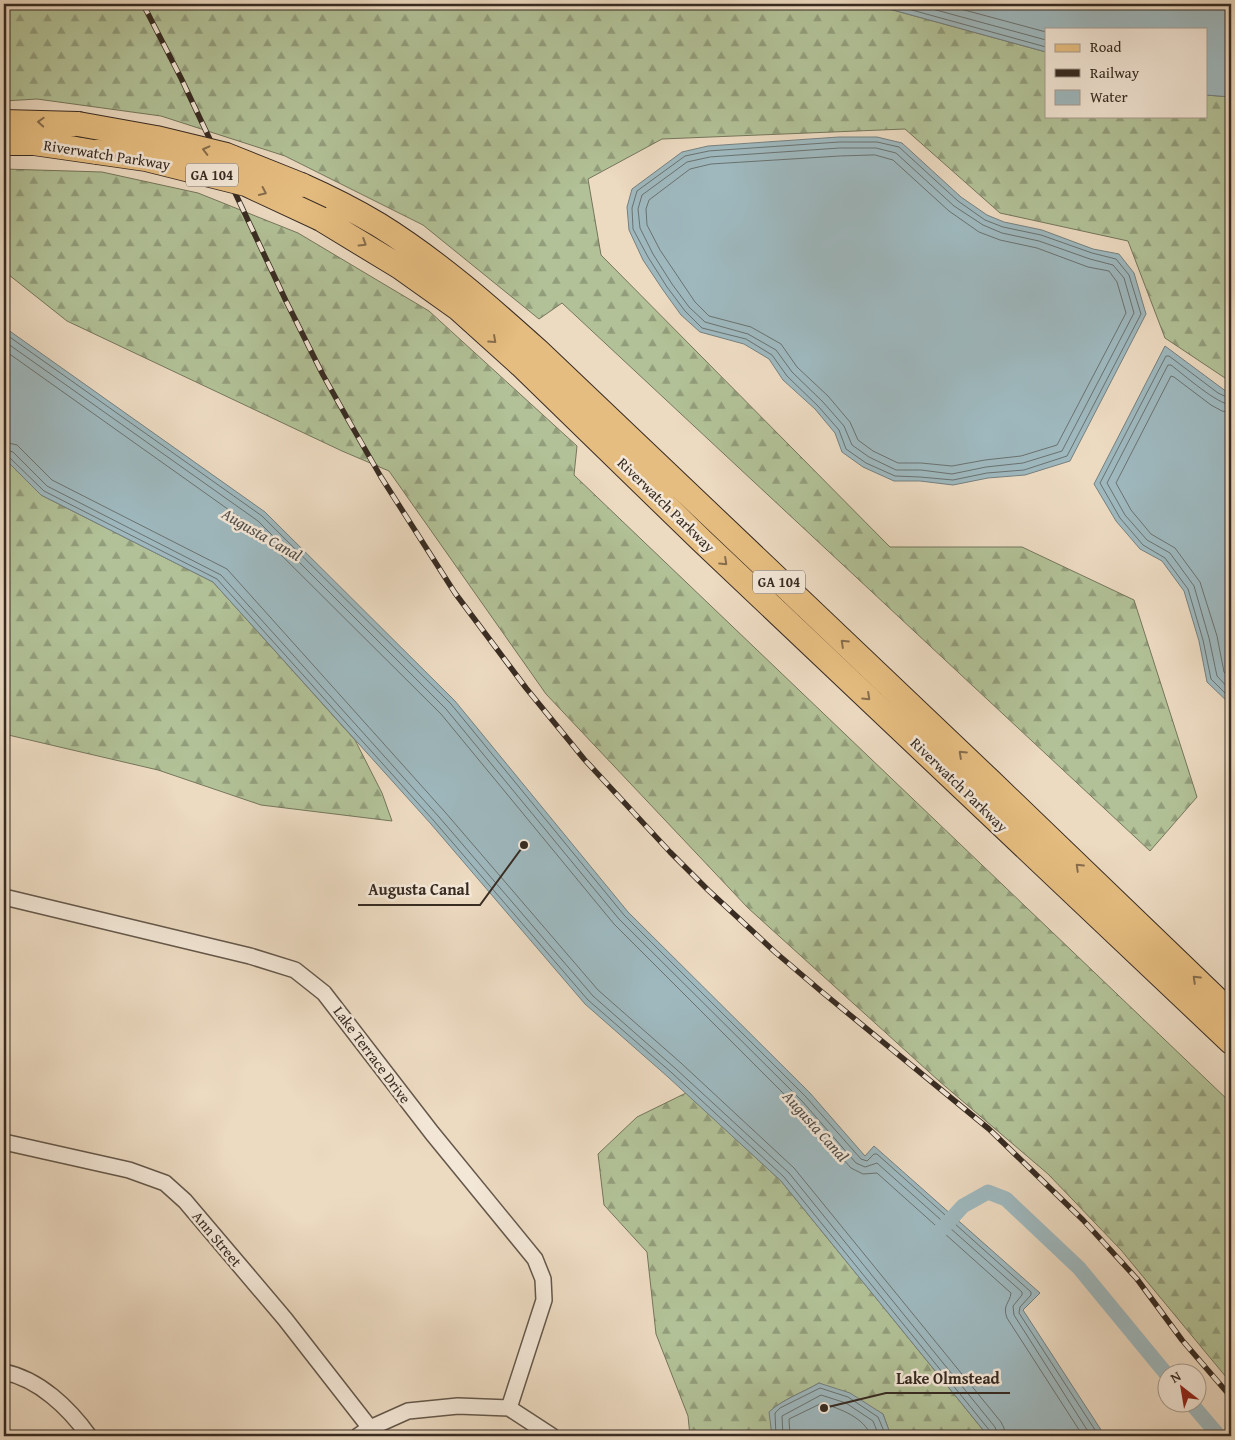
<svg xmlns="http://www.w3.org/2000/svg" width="1235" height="1440" viewBox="0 0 1235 1440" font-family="'Gentium Book Plus',serif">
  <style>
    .forest { fill: url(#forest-firs); stroke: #74765c }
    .water { fill: #9eb8be; stroke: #758080 }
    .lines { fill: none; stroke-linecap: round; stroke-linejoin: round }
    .shore { stroke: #6a7270; stroke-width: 1 }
    .canal { stroke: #9eb8be; stroke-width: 15 }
    .street-casing { stroke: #64574a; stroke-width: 18 }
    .primary-casing { stroke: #372b22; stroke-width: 26 }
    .street { stroke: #f3e7d7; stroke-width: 15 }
    .primary { stroke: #e6bd80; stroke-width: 24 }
    .rail-casing { stroke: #372b22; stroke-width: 5.5 }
    .rail { stroke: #f3e7d7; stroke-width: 4; stroke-dasharray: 11; stroke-linecap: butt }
    .primary-bridge-casing { stroke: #372b22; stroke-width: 26; stroke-linecap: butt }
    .primary-bridge { stroke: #e6bd80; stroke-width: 24 }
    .oneway { stroke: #866d4c }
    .labels { text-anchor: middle; stroke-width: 5; stroke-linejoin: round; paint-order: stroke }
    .shield { fill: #f3e7d7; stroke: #6f6358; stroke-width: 1 }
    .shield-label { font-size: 14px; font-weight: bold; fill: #372b22 }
    .street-label { font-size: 15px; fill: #372b22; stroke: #f3e7d7 }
    .water-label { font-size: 16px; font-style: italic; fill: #514e49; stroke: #f3e7d7 }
    .leader { fill: none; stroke: #372b22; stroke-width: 2 }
    .callout-dot { fill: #372b22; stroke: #f3e7d7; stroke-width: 2 }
    .callout-label { font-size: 16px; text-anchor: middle; font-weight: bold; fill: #372b22; stroke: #f3e7d7; stroke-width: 5; stroke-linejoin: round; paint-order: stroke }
  </style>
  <defs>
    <pattern id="forest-firs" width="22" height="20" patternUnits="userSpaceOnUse" patternTransform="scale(1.25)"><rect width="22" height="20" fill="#b2c197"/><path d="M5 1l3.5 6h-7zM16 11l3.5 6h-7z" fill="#929d7b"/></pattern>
  </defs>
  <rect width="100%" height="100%" fill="#ecdac1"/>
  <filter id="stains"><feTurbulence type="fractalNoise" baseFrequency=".004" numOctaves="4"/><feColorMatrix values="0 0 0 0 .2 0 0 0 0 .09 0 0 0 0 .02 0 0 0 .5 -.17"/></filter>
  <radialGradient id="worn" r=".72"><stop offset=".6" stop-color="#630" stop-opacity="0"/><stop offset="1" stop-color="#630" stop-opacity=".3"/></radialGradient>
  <path class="forest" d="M4,4H871L1046,52V116H1206V95L1231,97V382L1165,338L1128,241L1000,213L905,129L662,139L588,179L601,255L890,547H1022L1134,600L1197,797L1150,851L562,303L539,319L423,225L285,156L161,116L37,99L4,101Z
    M4,169L102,172L198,193L298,233L429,311L577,446L574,475L1231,1103V1436H1227L1231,1383L1121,1250L1048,1174L939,1081L748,908L546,694L389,471L342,451L67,321L4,271Z
    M4,458L41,495L213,582L355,740L382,793L392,821L261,805L158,770L4,734Z
    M686,1093L781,1181L988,1436H891L883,1414L819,1383C804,1392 781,1400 770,1412L772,1436H690L688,1416L656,1334L647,1252L604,1205L598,1154L637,1117Z"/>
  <path class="water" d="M871,4H1231V97L1206,95V29H1046V52Z
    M839,137H877L902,143L961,197L987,215L1004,222L1042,230L1093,249L1119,254L1134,273L1146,314L1070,461L1025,475L988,478L953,485L920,481H894L863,467L842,452L835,433L815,409L783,380L769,359L744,344L700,332L681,315L663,290L643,260L629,230L627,207L632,189L682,152L708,146Z
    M4,327L265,512L455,701L628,912L810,1093L865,1156L874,1146L1040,1293L1023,1310L1105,1436H988L781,1181L668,1077L585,1004L431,824L213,582L41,495L4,458Z
    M1165,346L1231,395V705L1207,682L1199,641L1184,591L1162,561L1140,549L1116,521L1094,484Z
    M819,1383L850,1393L883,1414L891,1436H772L769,1412C781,1400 804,1392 819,1383Z"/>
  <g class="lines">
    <path class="shore" d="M890,4L1046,47
      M914,4L1046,40
      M942,4L1046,32
      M840,142H877L899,147L958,201L985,220L1003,227L1041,235L1092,253L1116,259L1129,275L1141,314L1067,456L1024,470L987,473L953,480L920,477L895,476L866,463L846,449L839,430L818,406L787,376L772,355L746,339L702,328L685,311L667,287L648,257L633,229L632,208L637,191L685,156L709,151Z
      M840,148H876L896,153L954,206L983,225L1002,233L1039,241L1090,259L1113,265L1124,278L1134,313L1062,451L1023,463L986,467L952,474L921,470H896L869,457L852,445L844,426L823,402L792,372L776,350L748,334L705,322L689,307L672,284L653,254L640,228L638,209L642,195L687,162L710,157Z
      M875,155L893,160L949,211L979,232L1000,240L1037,248L1088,267L1109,271L1117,282L1126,313L1057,445L1021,456L985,460L952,466L921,463H898L873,451L858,440L850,422L828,396L797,367L781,344L751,327L709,316L695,302L660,250L647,225L646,209L649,200L690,169L711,164L840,156Z
      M4,333L262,516L451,704L624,915L806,1097L861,1159L867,1161L874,1154H877L1031,1292V1295L1020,1307L1019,1313L1099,1436
      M4,341L258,521L446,709L619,919L802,1101L856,1163L865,1167L877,1163L1022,1292V1295L1013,1306L1014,1315L1091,1436
      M4,350L253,527L441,714L614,924L796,1106L851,1168L863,1174L877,1173L1011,1293C1010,1303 1002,1305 1007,1318L1083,1436
      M1231,399L1218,393L1169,356H1166L1100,483L1120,518L1143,545L1165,558L1188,589L1203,640L1211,679L1231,699
      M1231,405C1217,404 1184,375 1171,365H1168L1107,483L1125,515L1147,540L1170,553L1194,586L1209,638L1217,676L1231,691
      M1231,413L1222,411L1211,405L1174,377L1171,376L1116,483L1131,510L1151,534L1175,548L1200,582L1217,636L1224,672L1231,680
      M4,442L17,445L52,480L227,569L445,812L598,990L681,1063L794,1168L1001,1422L1004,1428L1005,1436
      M4,449L13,452L47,486L221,575L439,817L593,996L676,1069L789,1173L995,1427L998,1436
      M4,455L9,457L44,491L217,579L434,821L588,1000L672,1073L784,1177L990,1431L991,1436
      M776,1436L775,1413L780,1408L820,1388L848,1397L878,1417L886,1436
      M783,1436L782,1416L821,1395L846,1403L873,1421L879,1436
      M790,1436L789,1419L822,1403C840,1409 864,1417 871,1436"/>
    <path class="canal" d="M940,1231L963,1206L988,1192L1006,1199L1079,1268L1168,1376
      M1190,1402L1219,1436"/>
    <defs>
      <path id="street" d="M4,897L250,956L295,970L324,993L432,1133L535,1259L543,1279L544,1300L509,1408
        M4,1142L129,1170L165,1183L185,1201L285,1319L370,1428
        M4,1372C39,1379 69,1408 89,1436
        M358,1436L370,1428L408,1411L458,1406L509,1408L552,1436"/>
      <path id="primary" d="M4,122L78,124
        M4,143H34L97,152
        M301,185C328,197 354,210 379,225C437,261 489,307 539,352L990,781L1231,1013
        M321,219L400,267L459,309L521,365L702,541L1231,1042"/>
    </defs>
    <use href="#street" class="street-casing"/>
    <use href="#primary" class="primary-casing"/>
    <use href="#street" class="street"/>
    <use href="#primary" class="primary"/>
    <defs>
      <path id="rail" d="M143,4L181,78L286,301L323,375L350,423L381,477L455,593L526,688L584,759L670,852L708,890L775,952L822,992L989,1129L1083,1220L1137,1279L1182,1340L1231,1397"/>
    </defs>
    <use href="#rail" class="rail-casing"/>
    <use href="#rail" class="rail"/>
    <defs>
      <path id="primary-bridge" d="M78,124L156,138L226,155L301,185
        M97,152L146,159L246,184L321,219"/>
    </defs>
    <use href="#primary-bridge" class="primary-bridge-casing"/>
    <use href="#primary-bridge" class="primary-bridge"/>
  </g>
  <defs><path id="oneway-chevron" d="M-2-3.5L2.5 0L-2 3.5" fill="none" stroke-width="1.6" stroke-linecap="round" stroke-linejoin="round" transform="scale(1.25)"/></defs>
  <g class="oneway">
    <use href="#oneway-chevron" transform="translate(41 122) rotate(-177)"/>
    <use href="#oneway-chevron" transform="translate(206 150) rotate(-166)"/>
    <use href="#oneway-chevron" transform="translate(263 192) rotate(25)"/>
    <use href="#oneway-chevron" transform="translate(363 243) rotate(32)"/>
    <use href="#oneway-chevron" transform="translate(493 340) rotate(42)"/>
    <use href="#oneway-chevron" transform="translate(724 562) rotate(43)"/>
    <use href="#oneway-chevron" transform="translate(844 643) rotate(-137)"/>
    <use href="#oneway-chevron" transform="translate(867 697) rotate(43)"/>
    <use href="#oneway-chevron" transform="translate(962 754) rotate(-137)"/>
    <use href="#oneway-chevron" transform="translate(1079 867) rotate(-136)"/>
    <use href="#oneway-chevron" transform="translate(1196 979) rotate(-136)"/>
  </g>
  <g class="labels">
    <g class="shield">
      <rect x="186" y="163.5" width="52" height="23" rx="4"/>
      <rect x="753" y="570.5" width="52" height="23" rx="4"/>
    </g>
    <g class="shield-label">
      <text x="212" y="180">GA 104</text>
      <text x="779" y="587">GA 104</text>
    </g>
    <g class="street-label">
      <text transform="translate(107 155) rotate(9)" y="5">Riverwatch Parkway</text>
      <text transform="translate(666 505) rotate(44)" y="5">Riverwatch Parkway</text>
      <text transform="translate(959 785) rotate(44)" y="5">Riverwatch Parkway</text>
      <text transform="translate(372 1055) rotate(53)" y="5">Lake Terrace Drive</text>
      <text transform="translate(217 1239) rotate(50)" y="5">Ann Street</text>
    </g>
    <g class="water-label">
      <text transform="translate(262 534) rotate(30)" y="6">Augusta Canal</text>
      <text transform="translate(816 1126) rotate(48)" y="6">Augusta Canal</text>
    </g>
  </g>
  <path class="leader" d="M524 845L480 905H358M824 1408L886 1393H1010"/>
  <g class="callout-dot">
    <circle cx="524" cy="845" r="5"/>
    <circle cx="824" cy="1408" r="5"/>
  </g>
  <g class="callout-label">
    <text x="419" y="895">Augusta Canal</text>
    <text x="948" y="1384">Lake Olmstead</text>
  </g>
  <rect width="1235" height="1440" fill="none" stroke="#ecdac1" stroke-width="20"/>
  <rect x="5" y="5" width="1225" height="1430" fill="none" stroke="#372b22" stroke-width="2.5"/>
  <rect x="10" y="10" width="1215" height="1420" fill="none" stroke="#372b22"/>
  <rect x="1045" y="28" width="162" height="90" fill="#f3e7d7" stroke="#a89c8f"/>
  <rect x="1055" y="44" width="25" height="8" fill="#e6bd80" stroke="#a89c8f"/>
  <text x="1090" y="52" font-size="15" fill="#372b22">Road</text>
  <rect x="1055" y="69" width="25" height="8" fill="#372b22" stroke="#a89c8f"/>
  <text x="1090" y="78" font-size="15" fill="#372b22">Railway</text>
  <rect x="1055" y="90" width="25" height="15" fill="#9eb8be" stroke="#a89c8f"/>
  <text x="1090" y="102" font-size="15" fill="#372b22">Water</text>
  <g transform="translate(1182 1388) rotate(329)"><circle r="24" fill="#f3e7d7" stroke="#a89c8f"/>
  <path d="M0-4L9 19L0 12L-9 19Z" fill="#8f2418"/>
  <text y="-8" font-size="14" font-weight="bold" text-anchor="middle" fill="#372b22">N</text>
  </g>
  <rect width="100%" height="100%" filter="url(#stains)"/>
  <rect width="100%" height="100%" fill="url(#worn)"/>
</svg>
